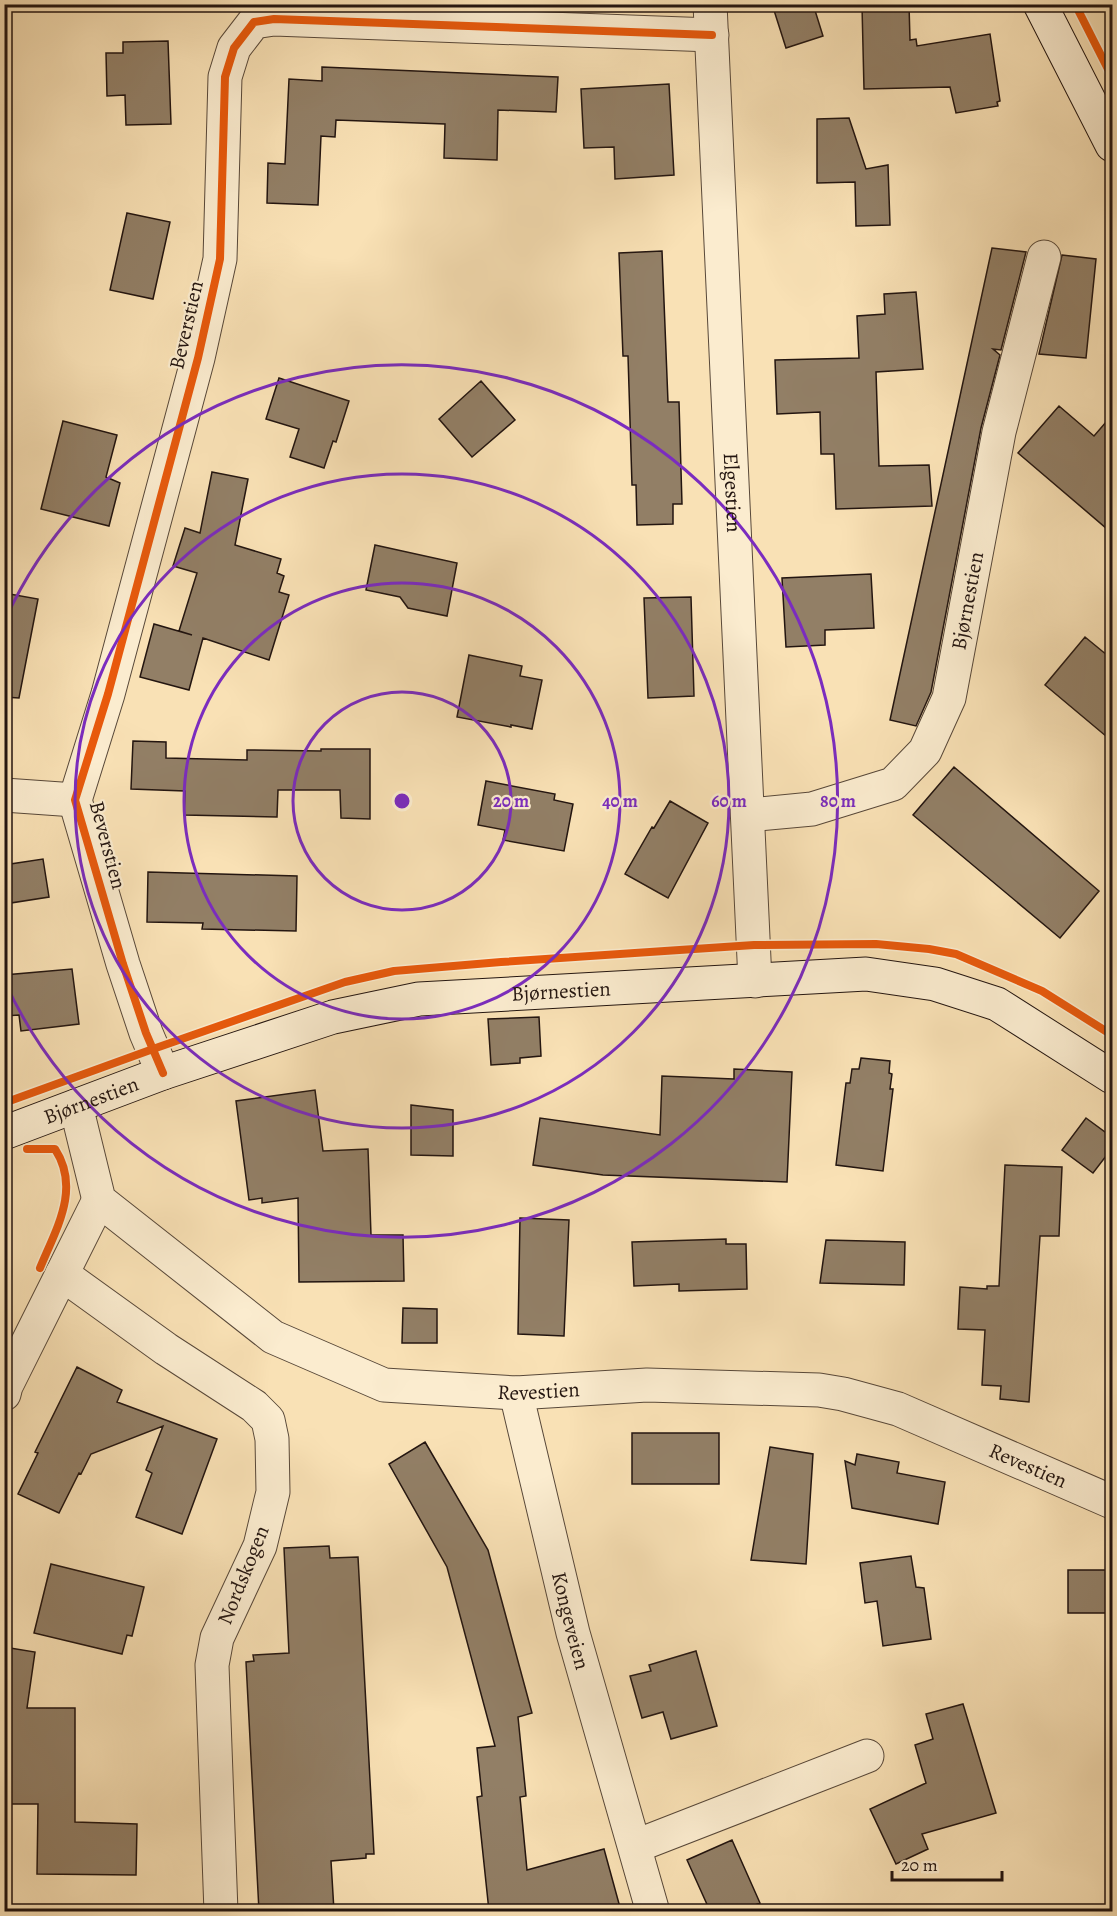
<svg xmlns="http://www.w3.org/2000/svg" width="1117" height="1916" viewBox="0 0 1117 1916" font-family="Alegreya,serif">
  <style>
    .building { fill: #927f66; stroke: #231510; stroke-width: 1.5 }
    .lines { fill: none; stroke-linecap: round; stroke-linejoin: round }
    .street-casing { stroke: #584839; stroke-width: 35 }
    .secondary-casing { stroke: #231510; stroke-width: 35 }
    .street { stroke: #fbeccf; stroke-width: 33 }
    .secondary { stroke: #fbeccf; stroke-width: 33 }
    .cycleway-casing { stroke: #fbeccf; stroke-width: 11 }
    .cycleway { stroke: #e8590c; stroke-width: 8 }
    .ring { fill: none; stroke: #7b2cbf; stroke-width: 3 }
    .labels { text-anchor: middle; stroke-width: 4.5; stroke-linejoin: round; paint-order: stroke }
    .street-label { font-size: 21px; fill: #231510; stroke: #fbeccf }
    .centre { fill: #7b2cbf; stroke: #fbeccf; stroke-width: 3 }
    .ring-label { font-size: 18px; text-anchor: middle; font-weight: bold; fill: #7b2cbf; stroke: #fbeccf; stroke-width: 4.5; stroke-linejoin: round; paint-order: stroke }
  </style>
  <rect width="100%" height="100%" fill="#f9e1b5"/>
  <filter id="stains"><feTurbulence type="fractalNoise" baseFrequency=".00333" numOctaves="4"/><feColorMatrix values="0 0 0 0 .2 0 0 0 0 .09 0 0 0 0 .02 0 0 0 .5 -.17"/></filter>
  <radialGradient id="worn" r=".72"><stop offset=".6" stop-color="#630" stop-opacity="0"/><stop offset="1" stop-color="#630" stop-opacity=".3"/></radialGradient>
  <path class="building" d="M772,4H813L823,36L786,48Z
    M909,5L910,40L916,39L917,46L990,34L1000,101L997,102L998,106L956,113L950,87L864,89L862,6Z
    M168,41L171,124L126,125L125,95L107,96L106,53H123V42Z
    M322,67L558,77L556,112L498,110L497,160L444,158L445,124L336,120L335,137L321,136L318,205L267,203L268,163L285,164L289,79L322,81Z
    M669,84L674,175L615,179L614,147L584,148L581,89Z
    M849,118L866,169L888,165L890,225L856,226L855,182L817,183V119Z
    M127,213L170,222L153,299L110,290Z
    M992,248L1026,252L1001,350L993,349L1000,355L981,428L931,692L916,726L890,720Z
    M662,251L668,402H679L682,504H673V524L637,525L636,485H632L628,356H623L619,253Z
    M1062,255L1096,259L1086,358L1039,354Z
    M916,292L923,369L876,372L879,466L929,465L932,506L836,509L834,454H821L820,412L777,414L775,360L859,358L857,316L885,314L884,294Z
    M279,378L349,401L336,442L333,441L324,468L290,457L299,429L266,419Z
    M481,381L515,420L472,457L439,419Z
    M1059,406L1094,436L1113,414V534L1018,453Z
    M63,421L117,435L106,477L120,483L109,526L41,509Z
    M212,472L248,479L235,545L281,559L277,573L284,576L279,592L289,595L269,660L203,638L189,690L140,677L154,624L192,635L179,631L197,573L173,566L185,528L200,533Z
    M375,545L457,563L447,616L408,608L400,597L366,590Z
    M871,574L874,628L825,630V645L786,647L782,578Z
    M4,593L38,599L19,698L4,697Z
    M691,597L694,696L648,698L644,598Z
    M1085,637L1113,660V742L1045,685Z
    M469,655L522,666L520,676L542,680L532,729L511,725V727L457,717Z
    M133,741L166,742V758L247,760V750L321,751V749H370V819L341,818L340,790H278L277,817L184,815L185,791L131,789Z
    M954,767L1099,891L1060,938L913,815Z
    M486,781L555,794L554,800L573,804L564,851L503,840L505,830L478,825Z
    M670,801L708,823L668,898L625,874L652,827L654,828Z
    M43,859L49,897L4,904V865Z
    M148,872L297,876L296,931L202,929L203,923L147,922Z
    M72,969L79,1024L21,1031L19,1015L4,1016V975Z
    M539,1017L541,1056L520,1058V1063L491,1065L488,1019Z
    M861,1058L890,1061L889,1073L892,1074L890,1089H893L883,1171L836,1165L846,1083H850L852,1069H859Z
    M734,1069L792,1072L787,1182L603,1175L533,1165L540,1118L660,1135L662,1076L734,1079Z
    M315,1090L323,1151L368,1149L371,1235H403L404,1281L299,1282L298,1198L262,1203V1198L249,1200L236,1101Z
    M411,1105L453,1110V1156L411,1155Z
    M1086,1118L1113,1138V1147L1093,1173L1062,1150Z
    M1005,1165L1062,1167L1059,1236H1040L1029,1402L1000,1399L1001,1386L982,1385L985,1330L958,1329L960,1287L987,1289V1286H999Z
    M520,1218L569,1220L564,1336L518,1334Z
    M726,1239V1244H746L747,1289L679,1291V1284L634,1286L632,1242Z
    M826,1240L905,1242L904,1285L820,1283Z
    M403,1308L437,1309V1343H402Z
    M77,1367L122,1390L117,1402L217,1439L182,1534L136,1517L152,1473L146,1470L163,1426L91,1454L81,1474L79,1473L59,1513L18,1494L38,1453L35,1452Z
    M632,1433H719V1484H632Z
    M425,1442L488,1550L532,1713L518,1717L526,1796L520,1797L527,1870L604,1849L621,1911H489L477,1797L482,1796L477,1748L495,1746L447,1567L389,1464Z
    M770,1447L813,1454L806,1564L751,1560Z
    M857,1454L899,1462L897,1473L945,1482L938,1524L852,1508L845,1461L855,1465Z
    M329,1546L330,1558L358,1557L374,1854H366V1858L331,1861L334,1911H259L246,1662L254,1661L253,1655L289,1653L284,1548Z
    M911,1556L916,1587L924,1588L931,1639L883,1646L877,1601L865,1603L860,1563Z
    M51,1564L144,1587L132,1636L127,1635L122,1654L34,1633Z
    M1068,1570H1113V1613H1068Z
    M4,1647L35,1652L27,1708H75V1822L137,1824L136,1875L37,1874L38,1804H4Z
    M696,1651L717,1726L671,1739L663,1712L642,1718L630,1676L651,1671L649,1665Z
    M963,1704L996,1813L922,1834L928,1849L896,1864L870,1809L926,1783L915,1745L933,1739L926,1714Z
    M732,1840L760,1903L740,1911H710L687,1860Z"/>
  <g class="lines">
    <defs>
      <g id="street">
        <path id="s1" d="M710,4L755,981"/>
        <path d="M4,795L75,800"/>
        <path id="s2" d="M749,815L812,809L893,784L925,751L949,698L999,432L1044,257"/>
        <path d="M163,1073L146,1033L123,964L75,800L108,694L198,358L220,259L225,77L234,48L254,22L274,19L712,35"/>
        <path id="s3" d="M76,1106L99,1200L273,1337L384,1385L516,1393L647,1385L819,1390L843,1394L898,1409L1112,1502"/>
        <path d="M62,1274L166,1349L254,1406L268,1420L272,1439L273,1492L260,1546L217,1638L212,1665L221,1912"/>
        <path id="s4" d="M516,1393L573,1633L653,1912"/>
        <path d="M4,1394L6,1386L99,1200"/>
        <path d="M636,1846L867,1756"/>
      </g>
      <g id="secondary">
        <path d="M1040,4L1112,145"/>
        <path id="s5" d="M4,1133L163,1073L333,1017L419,999L866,974L935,984L997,1004L1112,1077"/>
      </g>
    </defs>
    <use href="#street" class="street-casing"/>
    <use href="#secondary" class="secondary-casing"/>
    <use href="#street" class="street"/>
    <use href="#secondary" class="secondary"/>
    <defs>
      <path id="cycleway" d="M1075,4L1112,77
        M163,1073L146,1033L123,964L75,800L108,694L198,358L220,259L225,77L234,48L254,22L274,19L712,35
        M4,1103L153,1049L345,982L394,971L501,962L754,945L876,944L929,949L956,954L1042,991L1112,1035
        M27,1149H55C81,1189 56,1229 40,1268"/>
    </defs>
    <use href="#cycleway" class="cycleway-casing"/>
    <use href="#cycleway" class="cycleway"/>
  </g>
  <g class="ring">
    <circle cx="402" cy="801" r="109"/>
    <circle cx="402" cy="801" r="218"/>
    <circle cx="402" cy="801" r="327"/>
    <path d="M5 620A436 436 0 1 1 5 982"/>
  </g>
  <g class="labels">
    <g class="street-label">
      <text transform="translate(186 325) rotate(-77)" y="7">Beverstien</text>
      <text dy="7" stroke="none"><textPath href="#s1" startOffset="489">Elgestien</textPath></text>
      <text dy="7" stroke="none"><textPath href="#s2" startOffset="351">Bjørnestien</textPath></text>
      <text transform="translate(108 845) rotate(75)" y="7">Beverstien</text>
      <text dy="7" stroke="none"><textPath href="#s5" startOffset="579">Bjørnestien</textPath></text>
      <text dy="7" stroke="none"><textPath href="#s5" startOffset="93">Bjørnestien</textPath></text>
      <text dy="7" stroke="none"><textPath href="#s3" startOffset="594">Revestien</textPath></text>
      <text dy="7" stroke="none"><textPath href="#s3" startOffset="1098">Revestien</textPath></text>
      <text transform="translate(243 1575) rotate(-68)" y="7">Nordskogen</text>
      <text dy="7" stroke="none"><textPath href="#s4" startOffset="234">Kongeveien</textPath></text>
    </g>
  </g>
  <circle cx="402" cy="801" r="9" class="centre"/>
  <g class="ring-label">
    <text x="511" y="807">20 m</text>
    <text x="620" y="807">40 m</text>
    <text x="729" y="807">60 m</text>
    <text x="838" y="807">80 m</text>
  </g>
  <rect width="1117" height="1916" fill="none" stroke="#f9e1b5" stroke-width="24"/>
  <rect x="6" y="6" width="1105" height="1904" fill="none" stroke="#231510" stroke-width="3"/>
  <rect x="12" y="12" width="1093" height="1892" fill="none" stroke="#231510" stroke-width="1.5"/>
  <path d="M892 1871v9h110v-9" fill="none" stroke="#231510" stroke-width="3"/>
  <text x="901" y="1871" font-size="18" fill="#231510" stroke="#fbeccf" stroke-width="4.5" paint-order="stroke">20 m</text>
  <rect width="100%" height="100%" filter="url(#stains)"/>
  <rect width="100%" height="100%" fill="url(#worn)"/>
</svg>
